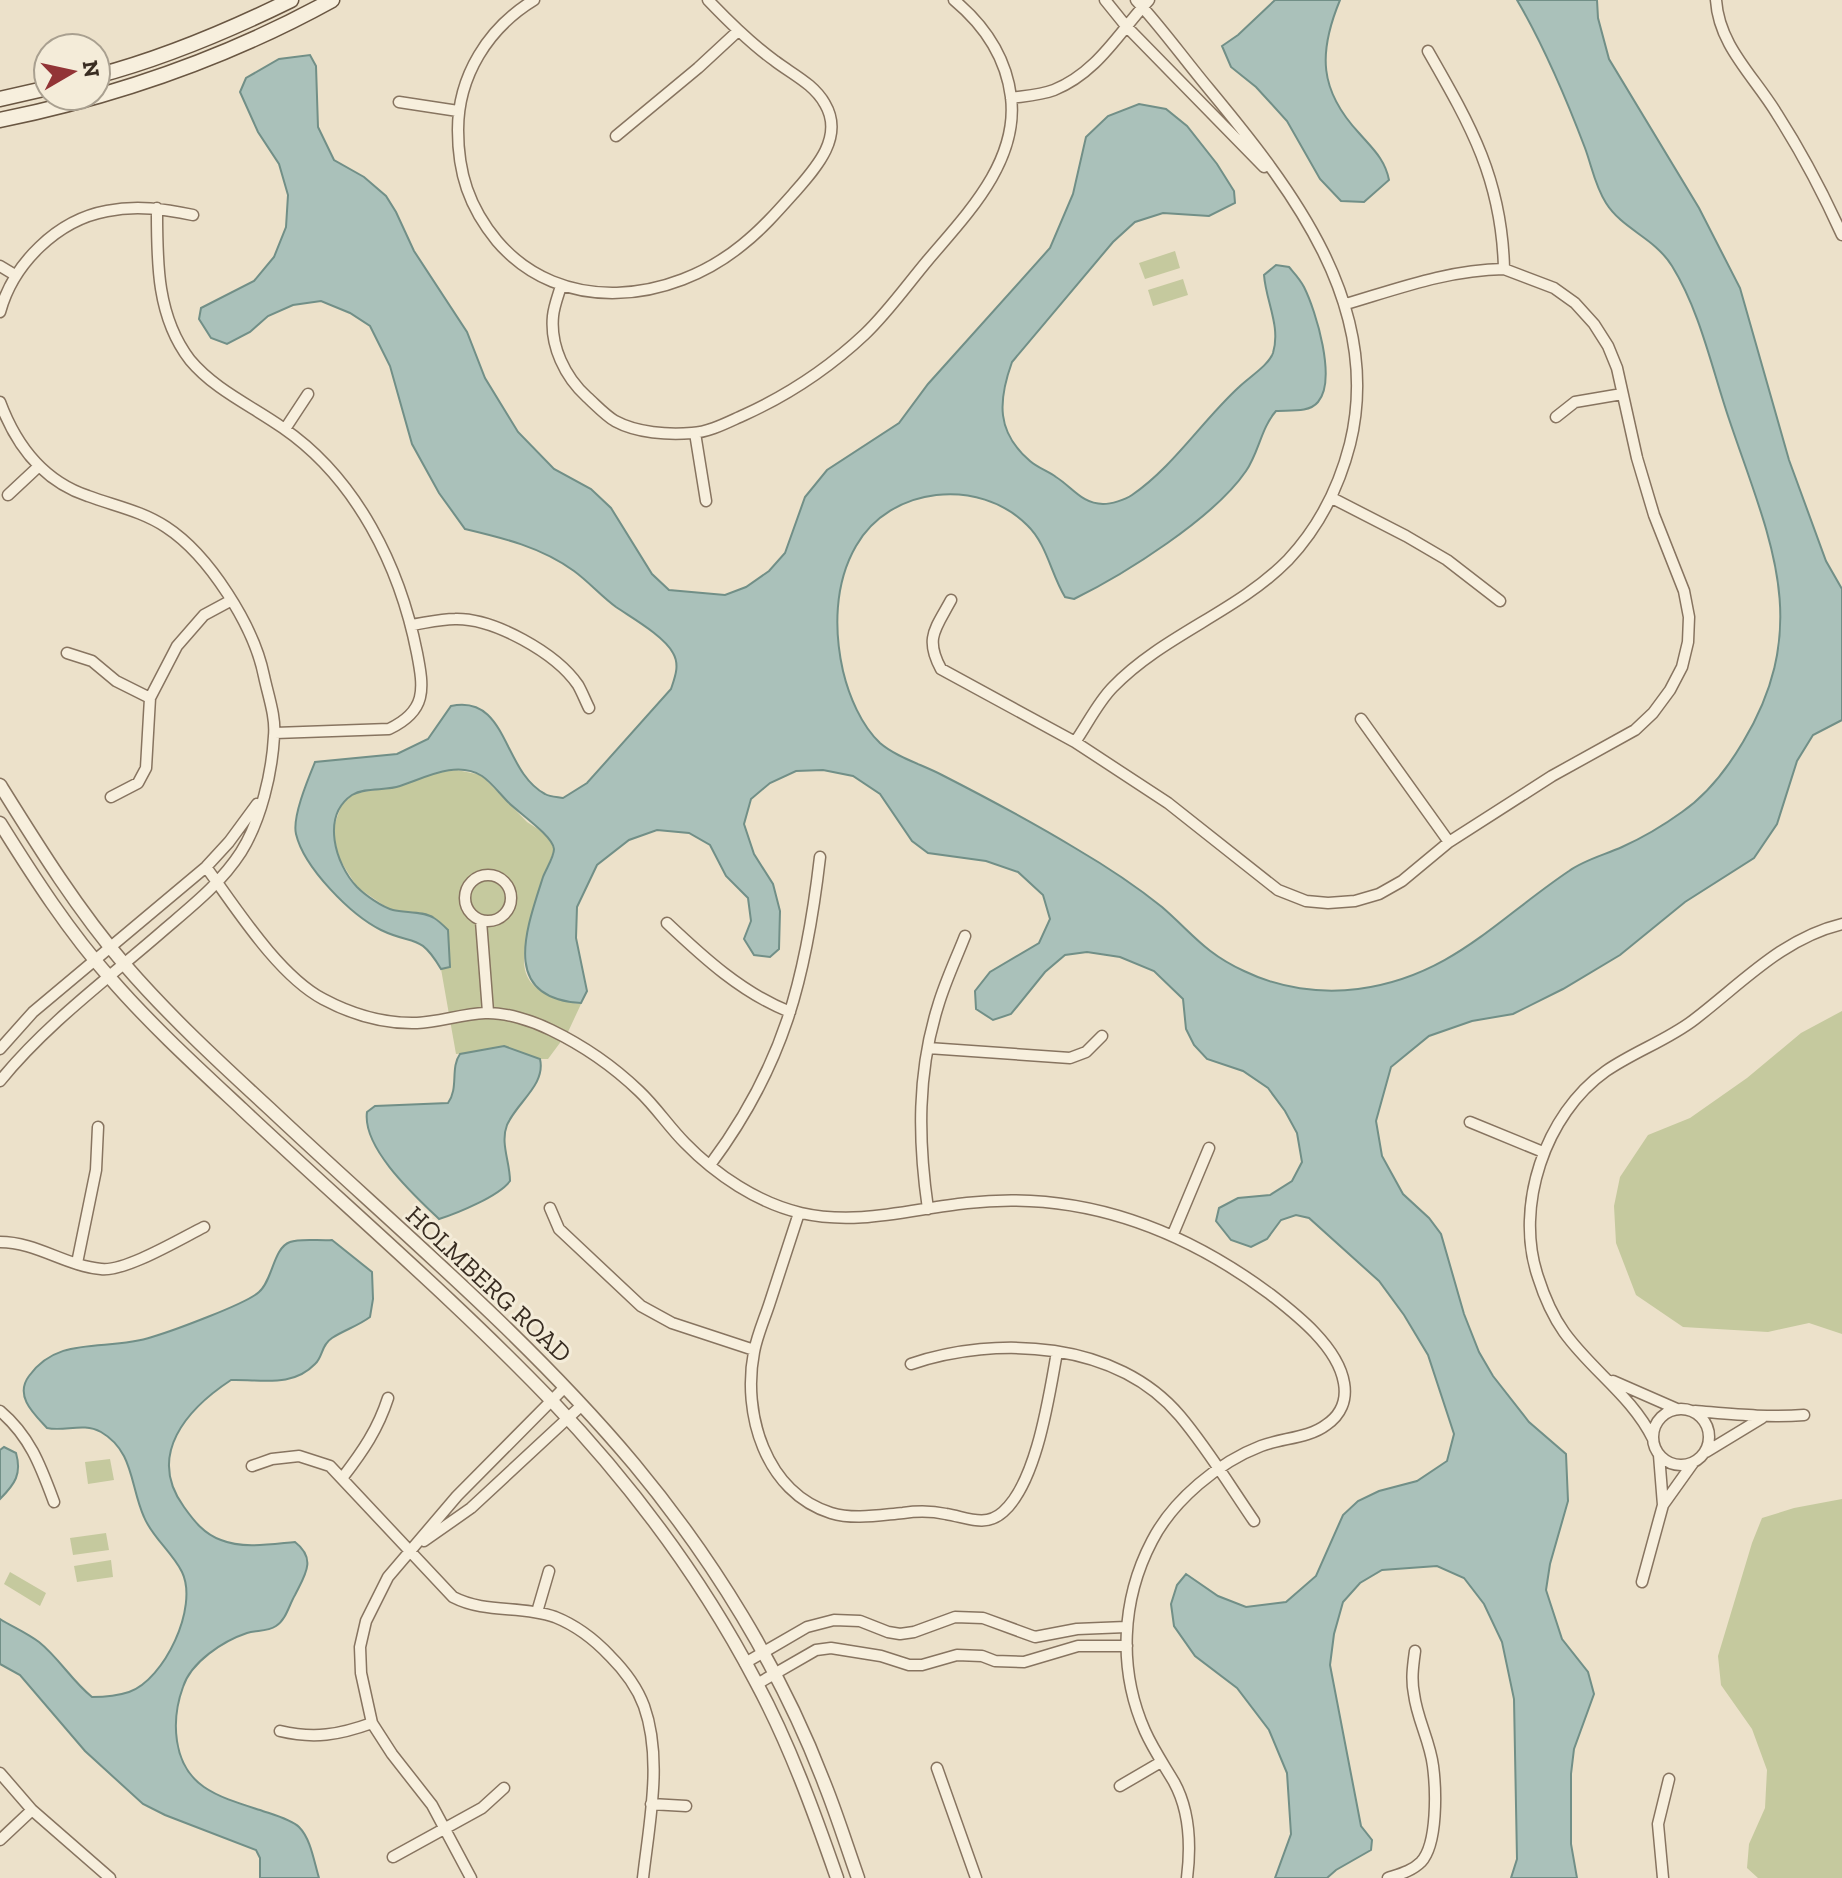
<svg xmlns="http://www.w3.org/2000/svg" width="1842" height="1878" viewBox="0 0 1842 1878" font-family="'Zilla Slab',serif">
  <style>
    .green { fill: #c5c99e }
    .water { fill: #aac1ba; stroke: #718f87; stroke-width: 2 }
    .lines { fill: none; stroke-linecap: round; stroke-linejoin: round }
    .minor-casing { stroke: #877460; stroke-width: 13 }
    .tertiary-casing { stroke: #877460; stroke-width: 15 }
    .secondary-casing { stroke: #695642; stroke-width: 17 }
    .minor { stroke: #f7efdd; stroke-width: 10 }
    .tertiary { stroke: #f7efdd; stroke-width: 12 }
    .secondary { stroke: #f7efdd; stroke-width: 14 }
    .labels { text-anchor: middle; stroke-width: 6; stroke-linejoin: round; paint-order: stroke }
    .street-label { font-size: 26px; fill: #392d22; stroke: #f4ecd9 }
  </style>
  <rect width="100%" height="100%" fill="#ece1ca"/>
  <path class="green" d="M1175,251L1180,268L1145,279L1139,263Z
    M1183,279L1188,295L1153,306L1148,290Z
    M457,770L481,775L527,822L549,836L554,850C545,872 539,893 533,916C526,944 512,977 545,993C558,999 567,1003 581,1004L568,1032L548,1059H540L504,1046L484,1052L456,1054L441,969L450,966L448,930L432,916L389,909L357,887L340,860L335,844V823L342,804L355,793L398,787L431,773Z
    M1842,1011V1334L1809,1323L1768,1332L1683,1327L1636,1295L1616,1243L1614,1206L1620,1177L1648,1135L1690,1118L1747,1078L1801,1033Z
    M110,1459L114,1480L88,1484L85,1462Z
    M1842,1499V1878H1758L1747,1868L1749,1844L1765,1808L1767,1770L1752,1729L1721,1685L1718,1656L1752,1543L1762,1518L1794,1508Z
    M106,1533L109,1550L73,1555L70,1538Z
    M111,1560L113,1577L77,1582L74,1566Z
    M10,1572L46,1593L40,1606L4,1584Z"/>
  <path class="water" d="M1275,0H1340C1318,53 1319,90 1359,133C1372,148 1385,159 1389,180L1364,202L1341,201L1320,179L1287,121L1256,87L1231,67L1222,46L1238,35Z
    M1517,0H1597L1598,18L1609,59L1699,208L1740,288L1789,460L1826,561L1842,589V720L1813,735L1797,761L1777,824L1754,858L1685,902L1620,955L1563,989L1513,1014L1472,1021L1429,1036L1391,1067L1376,1121L1382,1156L1403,1194L1429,1218L1441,1234L1464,1314L1479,1352L1493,1376L1529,1422L1566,1454L1568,1501L1550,1564L1546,1590L1562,1639L1588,1672L1594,1694L1574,1749L1571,1774V1844L1577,1878H1511L1517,1859L1514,1699L1502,1642L1484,1604L1464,1578L1437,1566L1382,1570L1360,1583L1343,1602L1334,1634L1330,1665L1361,1826L1372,1840L1371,1850L1336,1870L1327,1878H1275L1291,1834L1287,1773L1269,1730L1237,1688L1195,1656L1174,1626L1171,1604L1177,1585L1186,1574L1218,1596L1246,1607L1286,1602L1316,1576L1343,1515L1358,1501L1379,1491L1417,1481L1447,1461L1454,1434L1428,1355L1404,1315L1379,1281L1309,1218L1296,1215L1281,1220L1267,1239L1251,1247L1231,1240L1216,1221L1219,1208L1238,1198L1270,1195L1292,1181L1302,1162L1297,1133L1285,1111L1268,1088L1243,1071L1207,1059L1194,1045L1186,1029L1183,999L1154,971L1120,957L1087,952L1065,955L1045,972L1011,1014L993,1020L976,1009L975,991L990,972L1039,943L1050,919L1043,895L1018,872L986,861L928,853L912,841L880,794L853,776L823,770L796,771L770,783L751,799L744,824L754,854L773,884L780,911L779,949L770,957L754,955L744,939L751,921L748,898L726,876L710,845L689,833L657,830L629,840L597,865L577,907L576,938L587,991L581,1003C500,998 526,930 543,877C546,869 554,857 554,849C553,836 519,813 508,802C500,794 491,782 482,776C456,760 425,778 400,786C386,791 365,787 352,795C321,816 335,864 357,887C365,895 382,907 393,910C405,913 424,911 434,918C439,921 444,926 448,930L450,967L441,969C419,932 414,946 381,930C351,915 304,868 296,834C292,817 308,779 315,762L397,754L428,739L451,706C508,694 502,771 545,794C550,797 558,797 563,798L587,783L671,689C675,677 680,665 673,653C664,636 632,618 616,607C601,596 589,582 574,571C541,547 503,538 465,529L439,493L412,444L390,366L370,326L350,313L321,301L293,305L268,316L250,332L227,344L211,338L199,319L201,308L254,281L274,257L286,227L288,195L279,164L258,132L240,92L246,78L279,59L310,55L316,66L318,127L334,160L364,177L386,196L396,212L414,251L467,332L485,378L518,432L554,469L591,489L611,508L652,574L669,590L725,595L746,587L769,571L785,553L805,497L827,470L899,423L928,384L1050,248L1073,194L1086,137L1108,116L1139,104L1166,109L1187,126L1217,164L1234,191L1235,203L1209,216L1163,213L1135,222L1113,242L1012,362C998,401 996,432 1030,461C1038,468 1048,471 1056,477C1072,487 1082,504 1103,504C1111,504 1125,500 1132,495C1173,467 1202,421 1239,387C1248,378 1269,365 1273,353C1281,326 1266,302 1264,275L1276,265L1289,267C1294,273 1300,279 1304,287C1316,311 1337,380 1318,402C1309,413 1290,410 1276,411C1261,428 1259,452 1246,471C1214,518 1125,574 1074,599L1065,597C1051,574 1047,544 1027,525C979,477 890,486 856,546C834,584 834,631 843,671C849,696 861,725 880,743C896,757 923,765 942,775C987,798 1032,822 1075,848C1104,865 1136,886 1162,907C1193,934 1205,953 1244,971C1279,988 1320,994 1358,989C1450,977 1496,920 1569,871C1584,860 1604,855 1622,847C1642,838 1664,825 1682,812C1708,794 1727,769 1743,742C1814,624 1769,538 1729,419C1712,369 1700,311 1672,266C1654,237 1623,230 1606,203C1595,186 1592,167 1585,148C1566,98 1544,46 1517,0Z
    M504,1046L540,1059C546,1085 517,1102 507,1125C500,1143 510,1162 510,1181C499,1196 458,1213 439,1219C415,1196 362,1148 367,1112L375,1106L448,1103C459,1088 450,1068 460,1054Z
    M332,1240L372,1272L373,1299L370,1317C358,1326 344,1330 332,1338C321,1345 323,1357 315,1364C292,1388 261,1379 231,1380C187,1409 146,1455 184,1507C194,1521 204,1534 221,1540C243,1549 272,1544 295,1542C317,1559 305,1575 295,1595C289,1605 286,1620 276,1626C267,1632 257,1630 247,1633C223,1641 191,1662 183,1687C171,1720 172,1765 204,1787C220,1798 241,1804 260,1810C271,1814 291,1819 299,1827C311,1839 314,1862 319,1878H260V1858L256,1850L165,1815L143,1804L85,1751L20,1675L0,1664V1619C13,1627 27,1633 39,1642C59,1658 72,1681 92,1697C104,1697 117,1696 129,1692C164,1680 199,1607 182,1572C172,1552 152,1537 144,1517C130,1486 134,1451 101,1432C83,1422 65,1432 47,1428C34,1414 14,1396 29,1376C59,1334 108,1352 152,1337C172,1331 246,1304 259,1292C273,1280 273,1248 290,1242C300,1238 320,1241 332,1240Z
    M4,1447L16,1453C22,1474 15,1484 0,1499V1450Z"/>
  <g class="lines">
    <defs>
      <path id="minor" d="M534,0C488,28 458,76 458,130C458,173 469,207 497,241C561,316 671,303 742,245C761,230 777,212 793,194C814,170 845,138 825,104C814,84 792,74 775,61C750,43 729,22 708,0
        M1105,0L1126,26L1264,167
        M1716,0C1719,46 1754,76 1777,114C1802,153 1823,193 1842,235
        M1011,98C1025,96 1041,95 1054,90C1098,72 1119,32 1149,0
        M399,102L458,111
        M616,136L698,68L738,31
        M157,208C157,260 156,316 190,360C215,390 252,406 283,428C357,479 400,567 417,653C424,689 427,711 389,729L275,733
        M0,266L15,275
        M561,286C558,296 554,306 553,316C550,346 565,377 587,397C596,405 605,415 615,421C637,433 668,435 692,433C710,432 728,422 744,415C788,395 830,367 865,334C888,312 907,285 928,260C966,215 1019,162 1011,97C1006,57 984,25 954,0
        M1346,304C1400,288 1448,270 1504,269
        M0,312C13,264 57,220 107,211C137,205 164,209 193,215
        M0,402C16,445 43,481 88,496C115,506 142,511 166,527C209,555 254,626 264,676C268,695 276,717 274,736C272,773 261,820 241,852C221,883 193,905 165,929C109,978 47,1023 0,1081
        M1556,417L1575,402L1622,394
        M285,429L308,394
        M695,433L706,501
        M8,495L38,467
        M1332,498L1406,536L1447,560L1500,601
        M951,600C936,628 924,638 941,669L1075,742L1168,803L1278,890L1306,901L1328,903L1355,901L1379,894L1402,881L1449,842L1552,776L1635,730L1653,713L1670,690L1682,667L1688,642L1689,617L1684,591L1654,515L1637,458L1617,368L1608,346L1594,324L1575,303L1554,288L1504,269C1502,180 1471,126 1428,51
        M411,625C425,623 440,619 455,619C494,618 556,653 578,685C582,692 585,700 589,708
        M67,653L92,661L116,681L150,698
        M1361,719L1449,842
        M1075,742C1087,725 1098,702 1113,687C1163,635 1237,612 1288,560C1319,527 1339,487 1350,444C1384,306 1291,188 1209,89C1184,59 1162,28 1136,0
        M111,797L138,783L146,768L150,698L177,646L204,615L230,601
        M206,867C236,908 278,975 323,999C351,1014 384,1024 417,1023C439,1022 462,1014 485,1013C505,1012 533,1021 551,1030C582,1045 614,1067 639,1091C656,1107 669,1127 685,1143C716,1175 758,1203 801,1213C858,1226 911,1209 967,1203C1079,1190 1181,1228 1270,1294C1297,1315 1338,1347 1344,1383C1347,1400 1341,1415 1326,1425C1309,1438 1282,1438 1261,1446C1219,1462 1173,1500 1152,1541C1121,1600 1118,1670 1145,1731C1153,1749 1164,1765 1174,1782C1190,1811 1191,1846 1187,1878
        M465 898a23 23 0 1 1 46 0a23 23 0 1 1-46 0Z
        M481,921L488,1012
        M667,923C704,958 742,993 790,1012
        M928,1048L1070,1058L1086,1052L1102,1036
        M0,1049L33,1012L206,867L229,842L257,804
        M1470,1122L1543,1152
        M710,1165C784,1066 806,978 820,857
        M550,1208L559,1229L641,1306L672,1323L754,1350
        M928,1209C918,1140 917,1073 938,1006C945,982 956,959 965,936
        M799,1213C789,1243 779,1274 769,1305C764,1320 757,1336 754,1352C742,1413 765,1492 831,1513C854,1520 880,1515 903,1513C917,1511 932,1511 946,1514C966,1517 985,1528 1003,1512C1037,1482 1049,1396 1057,1352
        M1173,1234L1209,1148
        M0,1242C36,1242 66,1266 101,1269C125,1272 180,1239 204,1227
        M77,1263L96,1170L98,1127
        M911,1364C997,1335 1117,1341 1180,1416C1207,1448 1230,1486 1254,1521
        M1613,1381L1677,1409
        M1653 1437a28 28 0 1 1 56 0a28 28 0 1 1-56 0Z
        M0,1411C30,1436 41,1467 54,1502
        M1695,1411C1732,1414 1767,1418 1804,1415
        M1653,1439C1632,1396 1591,1370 1564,1332C1552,1315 1544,1296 1538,1277C1514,1207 1545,1114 1606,1071C1635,1051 1668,1040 1695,1019C1742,983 1783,938 1842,924
        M1706,1452L1762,1418
        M252,1466L272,1459L299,1456L330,1466L453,1597C486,1614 520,1605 555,1617C575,1625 595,1640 610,1656C624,1670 637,1687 644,1706C663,1759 649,1824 643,1878
        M343,1477C363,1451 378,1429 388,1398
        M1663,1505L1693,1463
        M424,1541L471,1508L582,1405
        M1642,1582L1663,1505L1659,1455
        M537,1612L549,1571
        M745,1663L807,1627L834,1620L860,1621L888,1632L900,1634L914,1632L955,1617L983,1618L1035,1637L1077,1629L1126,1627
        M757,1684L816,1650L831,1648L881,1656L909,1665H922L957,1655L982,1656L995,1661L1024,1662L1078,1646H1127
        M280,1731C314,1739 339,1735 372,1723
        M937,1768L976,1878
        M0,1773L32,1810L110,1878
        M1120,1786L1161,1762
        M651,1804L686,1806
        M0,1840L32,1810
        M393,1857L482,1808L504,1788
        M471,1878L432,1805L392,1754L372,1723L361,1673L360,1647L366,1621L388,1577L457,1496L565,1387
        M1388,1878C1400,1874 1412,1871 1421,1862C1438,1844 1436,1789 1433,1766C1430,1741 1417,1719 1414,1694C1411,1679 1413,1666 1415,1651
        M1663,1878L1658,1824L1669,1779"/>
      <path id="tertiary" d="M0,785C38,846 77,909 125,965C169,1016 220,1063 270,1109C393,1225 525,1334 634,1464C713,1559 781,1669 825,1785C837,1815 847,1847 858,1878
        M0,823C33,876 69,932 111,979C151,1025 197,1067 242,1109C345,1206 453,1298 551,1400C631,1484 702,1579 756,1682C789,1743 814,1812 837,1878"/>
      <path id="secondary" d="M96,76C164,58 228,31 291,0
        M0,99L48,88
        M0,120C117,96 227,58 332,0"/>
    </defs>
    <use href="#minor" class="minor-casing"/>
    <use href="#tertiary" class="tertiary-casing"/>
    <use href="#secondary" class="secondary-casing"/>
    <use href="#minor" class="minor"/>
    <use href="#tertiary" class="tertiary"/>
    <use href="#secondary" class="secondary"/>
  </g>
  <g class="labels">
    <g class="street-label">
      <text transform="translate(489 1284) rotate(43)" y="9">HOLMBERG ROAD</text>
    </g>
  </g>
  <g transform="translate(72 72) rotate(81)"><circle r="38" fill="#f4ecd9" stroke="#a9a090" stroke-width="2"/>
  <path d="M0-6L14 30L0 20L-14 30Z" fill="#923436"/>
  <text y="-12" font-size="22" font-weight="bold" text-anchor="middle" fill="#392d22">N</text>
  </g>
</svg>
